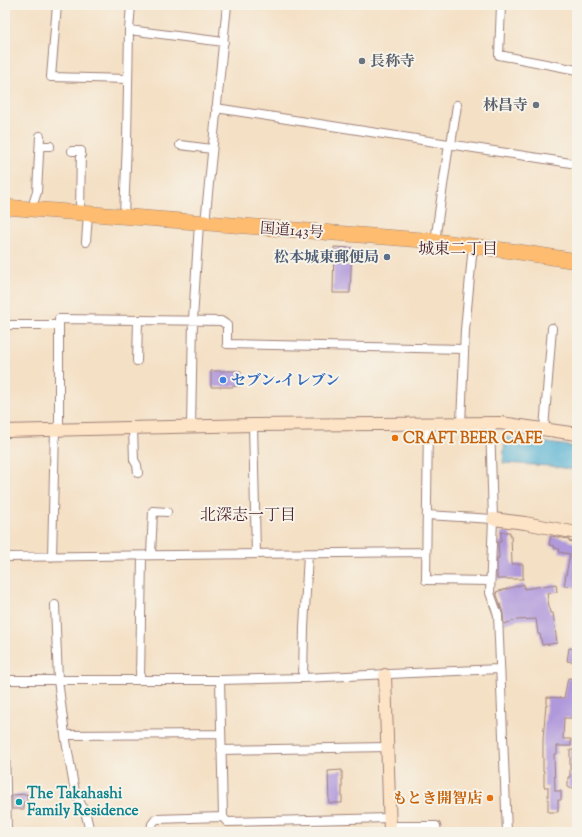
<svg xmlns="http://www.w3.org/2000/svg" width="582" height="837" viewBox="0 0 582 837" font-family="'Sorts Mill Goudy','Noto Serif JP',serif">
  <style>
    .water { fill: #55b1d3; stroke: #50687f }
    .building { fill: #b099db }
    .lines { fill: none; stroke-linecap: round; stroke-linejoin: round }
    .street-casing { stroke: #9f8078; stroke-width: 10 }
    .secondary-casing { stroke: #9f8078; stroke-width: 14 }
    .highway-casing { stroke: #9f8078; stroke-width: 16 }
    .street { stroke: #fff; stroke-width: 8 }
    .secondary { stroke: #fee4c6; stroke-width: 12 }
    .highway { stroke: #fdbc70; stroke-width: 15 }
    .worship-dot { fill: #6b7280; stroke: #f7f3e8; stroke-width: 1.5 }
    .service-dot { fill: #5c6f8a; stroke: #f7f3e8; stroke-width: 1.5 }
    .shop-dot { fill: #3f7fe0; stroke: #f7f3e8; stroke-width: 1.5 }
    .food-dot { fill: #e8710a; stroke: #f7f3e8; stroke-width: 1.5 }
    .culture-dot { fill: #0f9aa8; stroke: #f7f3e8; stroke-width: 1.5 }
    .labels { text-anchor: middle; stroke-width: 4; stroke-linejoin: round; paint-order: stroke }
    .worship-label { font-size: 15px; font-weight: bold; fill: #5b616d; stroke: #f7f3e8; text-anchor: start }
    .street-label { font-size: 15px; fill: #4a1f2b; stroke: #f7f3e8 }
    .service-label { font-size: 15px; font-weight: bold; fill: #4e5e75; stroke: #f7f3e8; text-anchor: end }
    .shop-label { font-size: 15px; font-weight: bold; fill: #366cbe; stroke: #f7f3e8; text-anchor: start }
    .food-label { font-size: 15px; font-weight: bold; fill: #c56008; stroke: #f7f3e8; text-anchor: start }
    .culture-label { font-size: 15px; font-weight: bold; fill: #0d838f; stroke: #f7f3e8; text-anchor: start }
    .neighbourhood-label { font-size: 16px; fill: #4a1f2b; stroke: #f7f3e8 }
  </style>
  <rect width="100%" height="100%" fill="#f7f3e8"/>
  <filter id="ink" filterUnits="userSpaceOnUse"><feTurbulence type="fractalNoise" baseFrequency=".025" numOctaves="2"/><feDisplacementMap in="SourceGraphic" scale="8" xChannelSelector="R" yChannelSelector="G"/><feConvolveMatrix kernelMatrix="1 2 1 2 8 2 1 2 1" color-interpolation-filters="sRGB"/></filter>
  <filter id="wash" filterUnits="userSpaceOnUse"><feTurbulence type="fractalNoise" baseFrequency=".012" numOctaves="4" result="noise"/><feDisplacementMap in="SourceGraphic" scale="16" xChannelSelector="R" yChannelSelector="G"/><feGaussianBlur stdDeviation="0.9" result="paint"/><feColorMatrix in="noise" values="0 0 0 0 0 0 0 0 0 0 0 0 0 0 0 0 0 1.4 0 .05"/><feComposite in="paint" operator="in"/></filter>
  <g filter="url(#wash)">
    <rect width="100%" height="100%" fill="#f4e0c5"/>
    <path class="water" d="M505,437L577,447V470L550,466L503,463Z"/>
    <g id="blocks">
      <path class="building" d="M334,247L352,248L350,293H333Z
        M211,371H241V386H233V387H211Z
        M501,532H510V535H511L512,564H523V579H497V558H499L498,542H501Z
        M551,536L569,539V541L577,543V587L564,586L570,554L559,552L560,549L554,548L555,546L549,545Z
        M524,584V589L556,584L557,592L547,593L550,613H553L557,643L542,645L540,634H538L536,619L517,620L504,624L503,613L496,592Z
        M569,648L576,649L574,662L567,661Z
        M568,678L577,679V695L575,707H577V718H564L563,739H571V746H557V754H554L555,791H561V800H558V812H548V787H544V771H543V739L546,705H547V697L564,698Z
        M570,750H577V788H568V777H570Z
        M342,770V803H329L328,771Z
        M27,794V802H23L24,809H12V795Z"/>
    </g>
  </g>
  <g filter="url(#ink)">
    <use href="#blocks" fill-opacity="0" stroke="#9f8078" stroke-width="1"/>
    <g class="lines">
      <defs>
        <path id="street" d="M57,5L51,77L128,79
          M501,5L499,55L577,70
          M129,30L224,42
          M216,108L577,164
          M451,144L457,105
          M180,145L212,149
          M40,146H50
          M72,151H81L80,213
          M34,210V201L37,192L40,136
          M124,216L127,141L129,30L131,5
          M205,223L227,5
          M435,241L449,144
          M86,242L88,214
          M5,325H59
          M137,361L138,320
          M461,423L465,330L473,245
          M490,423L493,519L490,593L498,615L507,832
          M428,424L426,580L490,581
          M253,425L256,553
          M191,427L193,320L199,223
          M133,428L134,460L137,465L138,473
          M59,429V319L221,321L227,325V344L464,349
          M544,429L552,328
          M427,515L493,519
          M151,555L153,511L167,512
          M5,557L426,552
          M52,557L55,429
          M55,605L58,680L65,735L75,792L86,815L90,832
          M303,678L304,628L308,554
          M5,680H220L303,678L499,669
          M140,680L142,556
          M220,680L223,817
          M65,735L220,734
          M5,748L7,832
          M221,750L387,747
          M390,826H436L437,832
          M151,832L152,824L156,819L223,817L227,822L389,818"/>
        <path id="secondary" d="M5,431L253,425L500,423L577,434
          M493,519L525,523L577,533
          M385,675L390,832"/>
        <path id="highway" d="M5,207L435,241L519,252L577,261"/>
      </defs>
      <use href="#street" class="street-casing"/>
      <use href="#secondary" class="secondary-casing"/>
      <use href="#highway" class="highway-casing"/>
      <use href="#street" class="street"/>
      <use href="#secondary" class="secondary"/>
      <use href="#highway" class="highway"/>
    </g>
  </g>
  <g class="worship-dot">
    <circle cx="362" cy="61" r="4"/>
    <circle cx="536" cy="105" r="4"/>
  </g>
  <circle class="service-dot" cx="387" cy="257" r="4"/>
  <circle class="shop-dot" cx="223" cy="380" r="4"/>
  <g class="food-dot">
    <circle cx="395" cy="438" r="4"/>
    <circle cx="490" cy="798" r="4"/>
  </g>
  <circle class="culture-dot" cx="19" cy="802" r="4"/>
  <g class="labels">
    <g class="worship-label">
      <text x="370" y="66">長称寺</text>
      <text x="528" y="110" text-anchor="end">林昌寺</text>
    </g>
    <g class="street-label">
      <text transform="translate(292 230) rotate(4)" y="5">国道143号</text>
    </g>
    <g class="service-label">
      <text x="379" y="262">松本城東郵便局</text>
    </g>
    <g class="shop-label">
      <text x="231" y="385">セブン-イレブン</text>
    </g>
    <g class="food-label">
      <text x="403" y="443">CRAFT BEER CAFE</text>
      <text x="482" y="803" text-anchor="end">もとき開智店</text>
    </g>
    <g class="culture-label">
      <text x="27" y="798">The Takahashi<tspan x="27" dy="17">Family Residence</tspan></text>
    </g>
    <g class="neighbourhood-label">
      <text x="458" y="254">城東二丁目</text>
      <text x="248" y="520">北深志一丁目</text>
    </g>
  </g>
  <rect width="582" height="837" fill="none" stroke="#f7f3e8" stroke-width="20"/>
</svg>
